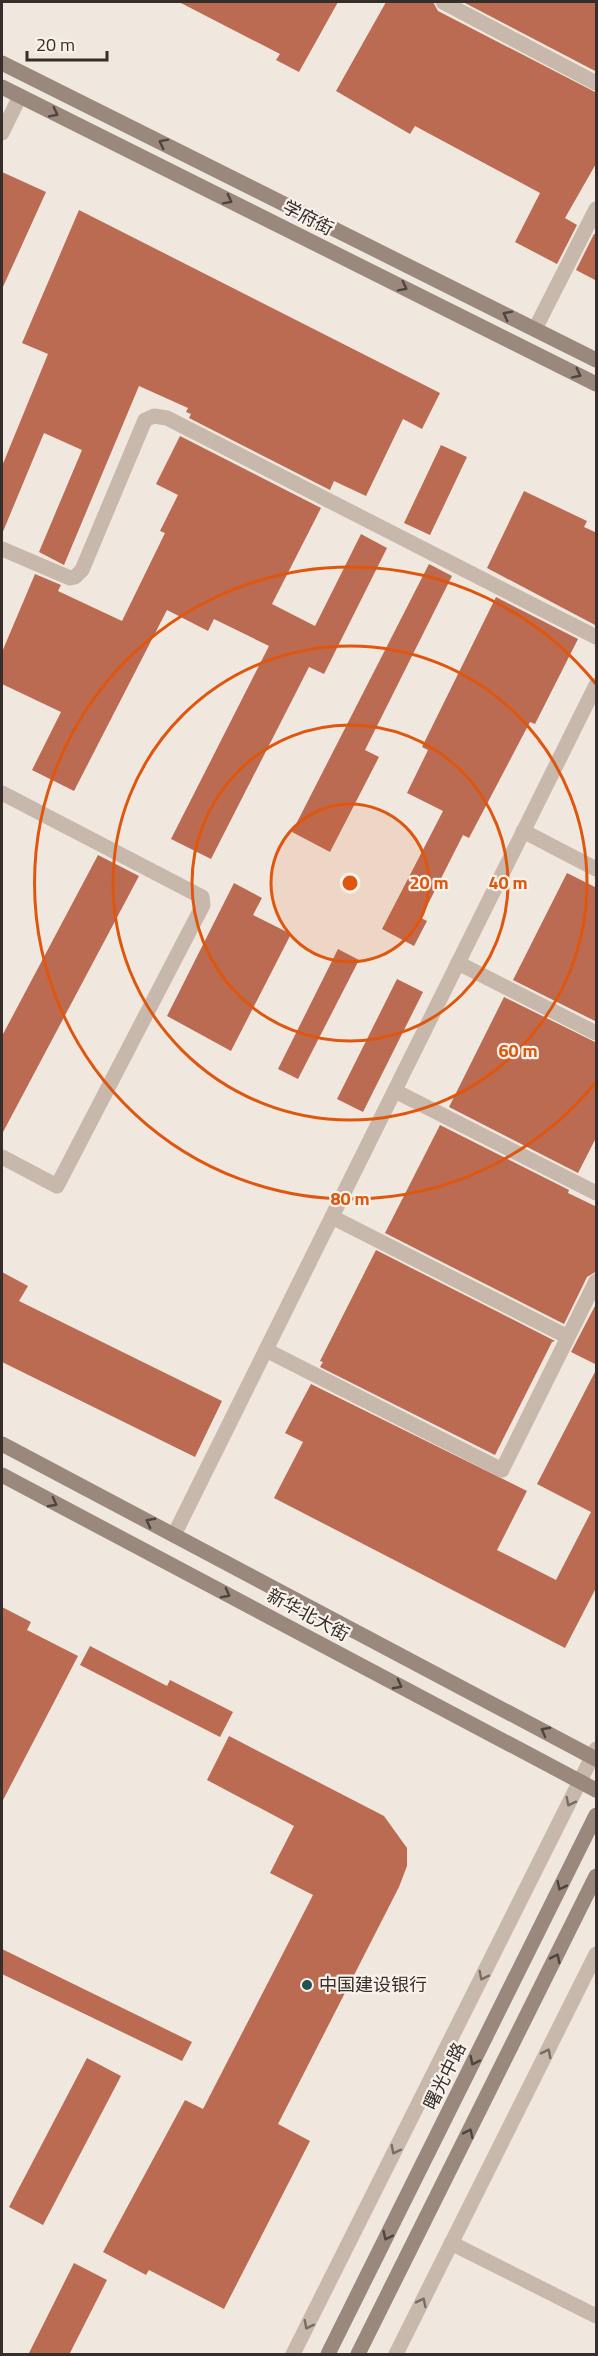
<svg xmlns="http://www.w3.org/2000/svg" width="598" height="2356" viewBox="0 0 598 2356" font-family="'Titillium Web','Noto Sans SC',sans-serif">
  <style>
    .building { fill: #bb6b52 }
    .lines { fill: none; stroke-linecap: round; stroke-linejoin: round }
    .lane { stroke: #c8b8ab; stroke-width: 15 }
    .street { stroke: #c8b8ab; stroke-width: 15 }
    .secondary { stroke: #9b887d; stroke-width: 15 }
    .oneway { stroke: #4f443f }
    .oneway2 { stroke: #786c64 }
    .ring { fill: none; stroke: #df570e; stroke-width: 3 }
    .poi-dot { fill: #235154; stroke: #f8f2eb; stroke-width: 2 }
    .labels { text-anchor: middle; stroke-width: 4.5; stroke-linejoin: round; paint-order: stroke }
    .street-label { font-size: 18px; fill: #362e2a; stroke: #f8f2eb }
    .poi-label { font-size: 18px; fill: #362e2a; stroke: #f8f2eb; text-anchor: start }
    .centre { fill: #df570e; stroke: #f8f2eb; stroke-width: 3 }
    .ring-label { font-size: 18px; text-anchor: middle; font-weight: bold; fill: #df570e; stroke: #f8f2eb; stroke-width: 4.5; stroke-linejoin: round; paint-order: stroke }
  </style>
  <rect width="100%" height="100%" fill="#f0e8df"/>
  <path class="building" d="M179,2H338L299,72L276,60L280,54Z
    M386,2H433L438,11L597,93V162L565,218L577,225L557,264L515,242L540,193L415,126L410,134L336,91Z
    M463,2H597V72Z
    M2,172L46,192L2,289Z
    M79,210L440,393L422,429L403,419L366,496L334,481L330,490L189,418L191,414L186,412L188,408L139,386L64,565L39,552L82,450L44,433L2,534V466L48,354L22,343Z
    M594,234L597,235V281L576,270Z
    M180,436L321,508L272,604L315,626L361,534L387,548L324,674L309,667L211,859L171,839L269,646L214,619L208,631L167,610L74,791L32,770L61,712L2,684V652L35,574L61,585L58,591L122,621L165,533L160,531L178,495L156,484Z
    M441,445L467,457L430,535L404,523Z
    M524,491L587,521L584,527L597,533V626L487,568Z
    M429,564L452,576L365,750L379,757L330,852L292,832Z
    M496,597L578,639L535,724L530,722L469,838L463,835L421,918L427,921L414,946L382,929L443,811L407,793L428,750L422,747Z
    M98,855L139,876L2,1134V1036Z
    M567,873L597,888V1022L513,980Z
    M234,883L262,898L253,915L291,934L231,1051L167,1016Z
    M338,949L359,960L298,1079L278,1069Z
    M397,979L423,992L363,1112L337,1099Z
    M504,997L597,1043V1136L578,1173L449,1107Z
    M440,1125L569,1190L568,1193L597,1207V1271L587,1277L564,1324L385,1233Z
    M376,1250L555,1341L552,1342L495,1455L320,1367L323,1362L320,1361Z
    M2,1272L28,1286L19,1301L222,1401L195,1457L2,1362Z
    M597,1302V1365L571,1352Z
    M597,1368V1586L565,1648L274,1498L303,1442L285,1433L311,1384L527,1491L497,1550L556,1580L591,1512L537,1484Z
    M2,1607L31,1622L27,1630L78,1656L2,1802Z
    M90,1646L167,1686L170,1680L233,1712L220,1737L80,1665Z
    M229,1736L384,1816L407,1848V1866L399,1887L278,2124L310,2141L224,2309L149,2270L146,2275L103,2252L185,2100L203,2109L313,1895L270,1873L294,1826L207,1780Z
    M2,1949L192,2042L182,2061L2,1974Z
    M87,2058L121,2076L43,2225L9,2207Z
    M74,2263L107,2280L69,2355H28Z"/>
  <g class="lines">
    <path class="lane" d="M443,2L596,83
      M2,133L20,96
      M535,329L596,209
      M2,549L70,578L75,577L82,570L145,420L154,416L167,418L596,637
      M2,793L202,897L203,905L57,1186L2,1157
      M523,831L596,869
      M458,963L596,1033
      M395,1091L596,1193
      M332,1217L568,1337
      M266,1350L502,1470L596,1281
      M451,2243L596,2316"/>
    <path class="street" d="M174,1535L596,685
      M293,2354L596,1749
      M396,2354L596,1954"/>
    <path class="secondary" d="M2,63L596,360
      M2,87L596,384
      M2,1444L596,1759
      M2,1475L596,1790
      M328,2354L596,1815
      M358,2354L596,1876"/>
  </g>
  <defs><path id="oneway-chevron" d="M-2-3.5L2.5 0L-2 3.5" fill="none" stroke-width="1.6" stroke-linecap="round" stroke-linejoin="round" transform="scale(1.5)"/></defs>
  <g class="oneway">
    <use href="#oneway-chevron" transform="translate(54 113) rotate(27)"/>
    <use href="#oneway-chevron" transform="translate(163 143) rotate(-153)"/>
    <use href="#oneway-chevron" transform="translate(228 200) rotate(27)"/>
    <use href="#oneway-chevron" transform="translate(403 287) rotate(27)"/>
    <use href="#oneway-chevron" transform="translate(507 315) rotate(-153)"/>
    <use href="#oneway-chevron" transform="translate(577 374) rotate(27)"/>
    <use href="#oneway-chevron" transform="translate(53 1503) rotate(28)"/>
    <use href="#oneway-chevron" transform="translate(150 1522) rotate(-152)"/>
    <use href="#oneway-chevron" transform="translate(226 1594) rotate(28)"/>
    <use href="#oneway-chevron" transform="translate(398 1685) rotate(28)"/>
    <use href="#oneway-chevron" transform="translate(545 1731) rotate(-152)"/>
    <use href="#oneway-chevron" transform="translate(561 1886) rotate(116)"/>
    <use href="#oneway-chevron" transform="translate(556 1958) rotate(-64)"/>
    <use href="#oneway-chevron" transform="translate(474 2061) rotate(116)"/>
    <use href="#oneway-chevron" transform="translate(469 2133) rotate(-64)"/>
    <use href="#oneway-chevron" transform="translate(387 2236) rotate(116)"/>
  </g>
  <g class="oneway2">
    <use href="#oneway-chevron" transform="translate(570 1802) rotate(117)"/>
    <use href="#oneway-chevron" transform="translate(483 1976) rotate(117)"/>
    <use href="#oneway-chevron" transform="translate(547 2053) rotate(-63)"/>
    <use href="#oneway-chevron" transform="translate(395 2150) rotate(117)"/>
    <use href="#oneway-chevron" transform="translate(422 2302) rotate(-64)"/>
    <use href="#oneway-chevron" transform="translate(308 2325) rotate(117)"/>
  </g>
  <circle cx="350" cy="883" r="79" fill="#df570e" fill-opacity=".12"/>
  <g class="ring">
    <circle cx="350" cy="883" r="79"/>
    <circle cx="350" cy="883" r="158"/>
    <circle cx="350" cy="883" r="237"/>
    <path d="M596 1082A316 316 0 1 1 596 684"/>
  </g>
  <circle class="poi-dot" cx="307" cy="1985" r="6"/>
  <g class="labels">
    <g class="street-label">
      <text transform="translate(308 218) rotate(27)" y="6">学府街</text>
      <text transform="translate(308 1615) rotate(28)" y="6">新华北大街</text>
      <text transform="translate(445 2076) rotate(-64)" y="6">曙光中路</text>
    </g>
    <g class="poi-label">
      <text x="319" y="1991">中国建设银行</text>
    </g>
  </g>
  <circle cx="350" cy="883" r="9" class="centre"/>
  <g class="ring-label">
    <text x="429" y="889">20 m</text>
    <text x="508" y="889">40 m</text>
    <text x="518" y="1057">60 m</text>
    <text x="350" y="1205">80 m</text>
  </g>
  <rect width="598" height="2356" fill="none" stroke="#362e2a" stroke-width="6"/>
  <path d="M27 51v9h80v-9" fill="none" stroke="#362e2a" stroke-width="3"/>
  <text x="36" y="51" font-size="18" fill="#362e2a" stroke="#f8f2eb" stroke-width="4.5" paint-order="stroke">20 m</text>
</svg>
